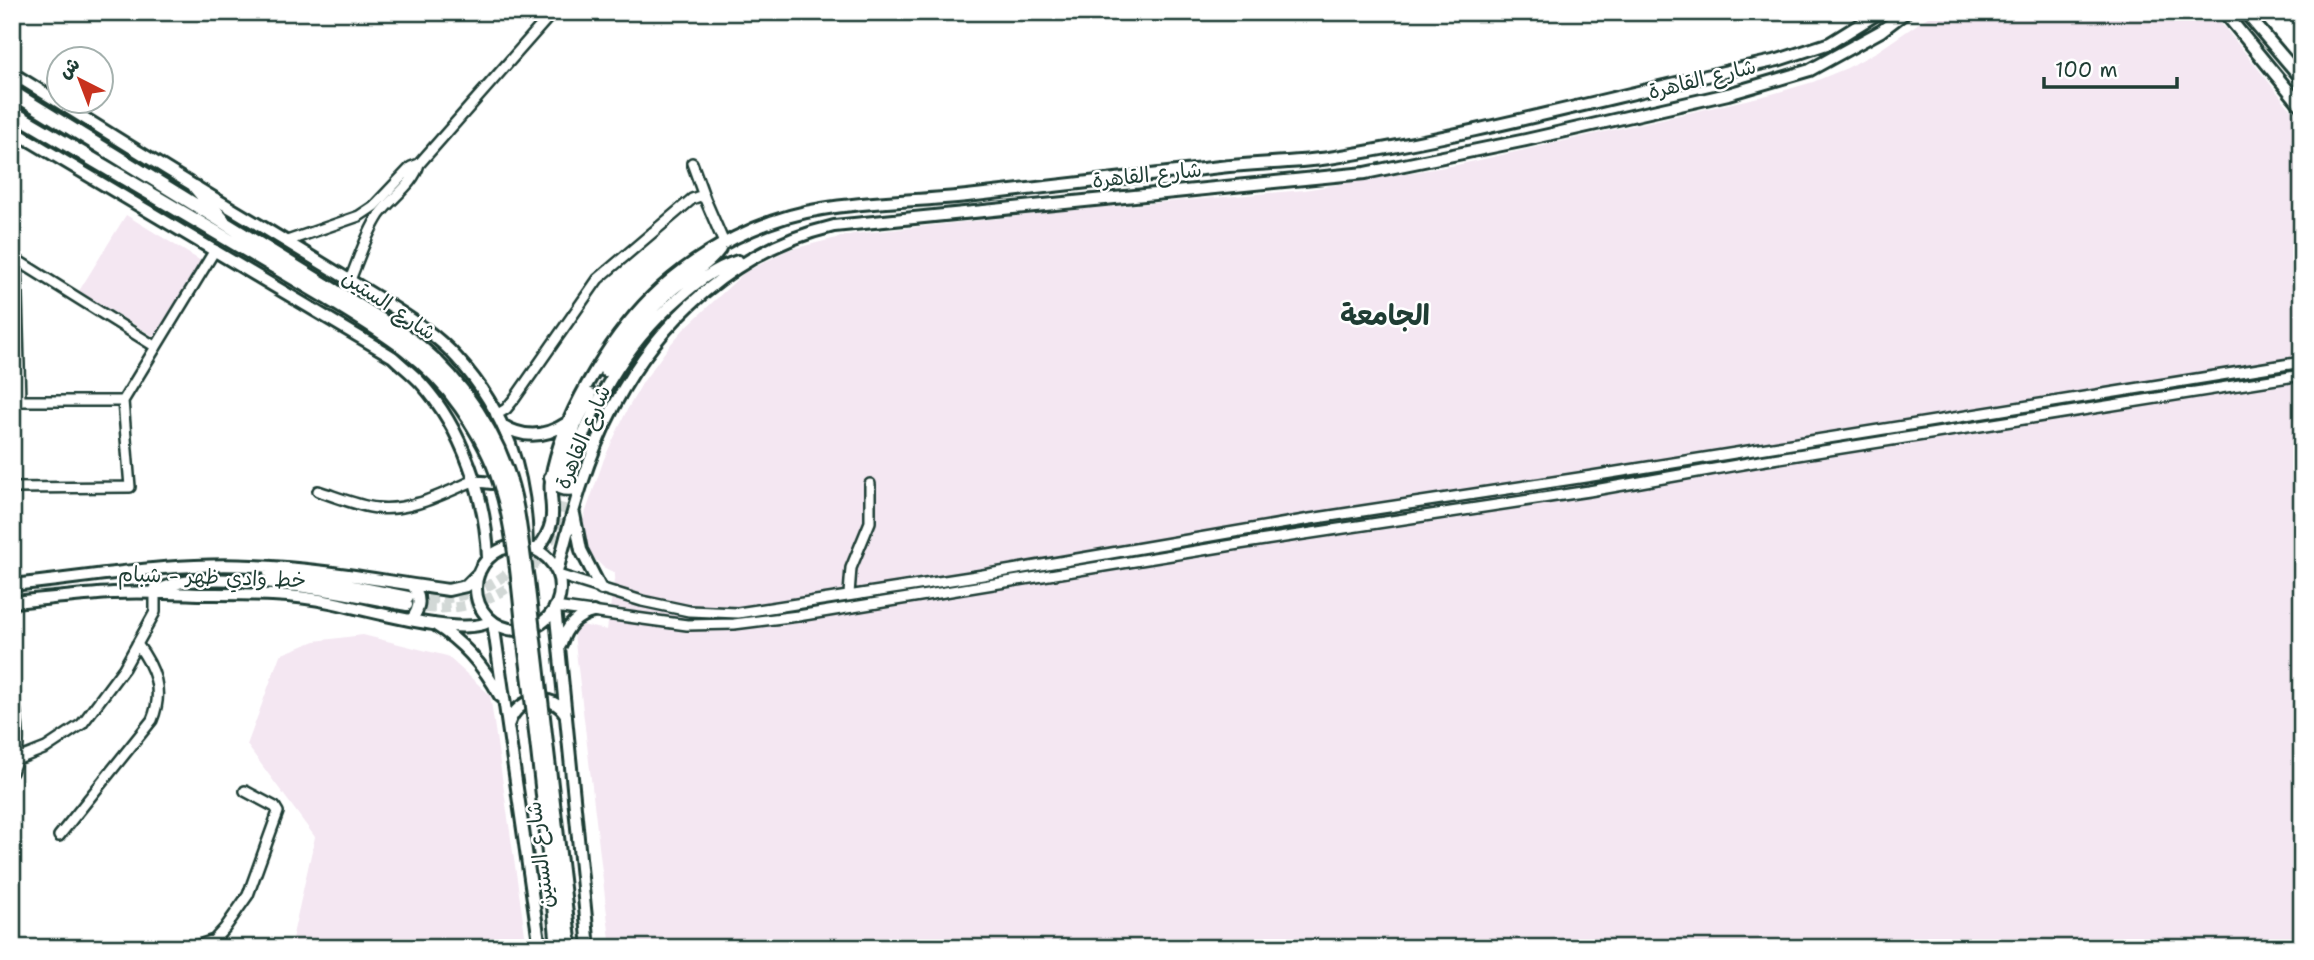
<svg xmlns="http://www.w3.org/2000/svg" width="2314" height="960" viewBox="0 0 2314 960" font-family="'Shantell Sans','Playpen Sans Arabic',sans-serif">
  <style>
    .built { fill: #f4e7f2 }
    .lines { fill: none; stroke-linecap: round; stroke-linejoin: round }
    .major-tunnel { stroke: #d2d8d6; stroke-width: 10; stroke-dasharray: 10 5; stroke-linecap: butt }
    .minor-casing { stroke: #1f3d34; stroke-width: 14 }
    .major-casing { stroke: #1f3d34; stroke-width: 16 }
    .highway-casing { stroke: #1f3d34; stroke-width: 18 }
    .minor { stroke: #fff; stroke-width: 9 }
    .major { stroke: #fff; stroke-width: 10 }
    .highway { stroke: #fff; stroke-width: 12 }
    .highway-bridge-casing { stroke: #1f3d34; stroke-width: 18; stroke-linecap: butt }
    .highway-bridge { stroke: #fff; stroke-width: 12 }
    .labels { text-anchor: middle; stroke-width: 5; stroke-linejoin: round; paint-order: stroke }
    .street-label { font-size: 21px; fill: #1f3d34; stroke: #fff }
    .district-label { font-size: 28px; font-weight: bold; fill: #1f3d34; stroke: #fff }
  </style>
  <rect width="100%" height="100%" fill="#fff"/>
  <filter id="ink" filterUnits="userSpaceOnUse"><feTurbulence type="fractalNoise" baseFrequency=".0143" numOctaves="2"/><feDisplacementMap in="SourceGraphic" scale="14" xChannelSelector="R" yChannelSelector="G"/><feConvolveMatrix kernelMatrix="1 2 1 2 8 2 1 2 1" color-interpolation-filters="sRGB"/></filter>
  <g filter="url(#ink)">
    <path class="built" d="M1935,12H2212L2302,123V948H611L574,634V629L581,625L607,630L615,573L603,567L592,556L585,539L583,520L604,459L627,410L643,382L670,345L684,329L744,273L788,250L853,234L1064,211L1304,190L1457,165L1772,94L1813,82L1847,68L1878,51Z
      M126,215L201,261L155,337L79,291Z
      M363,635L447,656L490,695L527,948H290L315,837L247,745L280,655L315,641Z"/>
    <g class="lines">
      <path class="major-tunnel" d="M412,598C465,605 509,583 539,539
        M410,606C466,617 525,592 551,539C559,521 563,500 567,481"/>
      <defs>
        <path id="minor" d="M692,163L705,199
          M287,241L359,216L374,206L411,167L419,164L553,12
          M12,257L156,347
          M16,259L20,401
          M350,280C359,258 366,235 379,215C391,198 414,184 419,164
          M12,401H123L215,250
          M496,415L506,409L515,398L598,279L692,199L700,196L705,199L724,243
          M12,488L130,487L123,401
          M318,491C337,497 358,506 377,508C410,512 444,493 473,481
          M558,575L642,601L689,611L738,613L983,575L1310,519L1592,476L2302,362
          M849,594L851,568L870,522V484
          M555,607L687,625L734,624L798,616L1239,544L1589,491L1760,461L2302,375
          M12,691C17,719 23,745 12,772
          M18,759L46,748L82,724L124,668L155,612V570
          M59,836L152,720C164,691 155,668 137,644
          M190,948L214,940L225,928L248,895L278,812L275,807L245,791"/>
        <path id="major" d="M2224,12L2302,107
          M2245,12L2302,79
          M12,73C96,125 179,178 264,228C302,251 340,274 377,297C405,315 435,333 457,358C507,413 526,473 527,546
          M12,130L393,357C402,366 413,374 421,383C462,428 486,498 488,558
          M605,371C624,342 645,314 671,291C687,277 708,266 720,249
          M502,425C524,439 546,437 567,423
          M560,474L576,425L591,394
          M550,477L552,483C562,491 571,492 581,486
          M568,477C591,406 622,347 679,298C697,282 715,268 738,261
          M473,481L492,483L504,479
          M574,514L581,550L601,589
          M476 588a42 42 0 1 1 84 0a42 42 0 1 1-84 0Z
          M537,550C565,514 544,503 553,468C567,407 615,330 660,289C704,249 763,218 822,209C870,201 919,201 967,196C1052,187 1136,176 1220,167C1256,163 1293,163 1329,158C1481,134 1628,92 1778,60L1830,43L1880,12
          M557,572C571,516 587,457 614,406C660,318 737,249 834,226L1365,173L1526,140L1728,94L1810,70L1881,31L1906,12
          M269,573L342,584L408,597
          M12,585C91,577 172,562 252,566C318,568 383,581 448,590L466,586L479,573
          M155,593C196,561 354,595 407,605
          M12,602C46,599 79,595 113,593C146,591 180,594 214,594C253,594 292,594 330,602C361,608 468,640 491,620
          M555,607L589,948
          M411,620C421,608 421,596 412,585
          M493,622L540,948
          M434,624C463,642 484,666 500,696
          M561,644C566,627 576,616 593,612
          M509,723C518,697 551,690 566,715"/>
        <path id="highway" d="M12,92L335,291
          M12,112L331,300
          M195,187L223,220"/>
      </defs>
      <use href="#minor" class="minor-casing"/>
      <use href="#major" class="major-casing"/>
      <use href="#highway" class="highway-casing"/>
      <use href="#minor" class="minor"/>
      <use href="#major" class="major"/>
      <use href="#highway" class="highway"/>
      <defs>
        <path id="highway-bridge" d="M335,291C357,305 381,319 403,334C449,366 487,416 506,469C519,504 521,543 527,580L570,948
          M331,300C382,331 426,357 461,407C477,430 492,456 500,483C517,537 519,596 526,651C539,750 549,849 558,948"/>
      </defs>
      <use href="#highway-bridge" class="highway-bridge-casing"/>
      <use href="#highway-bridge" class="highway-bridge"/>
    </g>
  </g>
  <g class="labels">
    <g class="street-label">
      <text transform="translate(1702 79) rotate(-14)" y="7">شارع القاهرة</text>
      <text transform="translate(1147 175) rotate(-6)" y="7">شارع القاهرة</text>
      <text transform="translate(389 305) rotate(34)" y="7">شارع الستين</text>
      <text transform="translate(583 437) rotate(-67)" y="7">شارع القاهرة</text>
      <text transform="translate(212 577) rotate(2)" y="7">خط وادي ظهر - شبام</text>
      <text transform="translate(540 855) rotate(-97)" y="7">شارع الستين</text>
    </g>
    <g class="district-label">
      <text x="1385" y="325">الجامعة</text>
    </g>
  </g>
  <rect width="2314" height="960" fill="none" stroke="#fff" stroke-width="42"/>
  <rect x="21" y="21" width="2272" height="918" fill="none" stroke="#1f3d34" stroke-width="2.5" filter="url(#ink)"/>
  <g transform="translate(80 80) rotate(318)"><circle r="33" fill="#ffffff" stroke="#a5b1ae" stroke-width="2"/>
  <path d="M0-5L12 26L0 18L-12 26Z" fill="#c8321e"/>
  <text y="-10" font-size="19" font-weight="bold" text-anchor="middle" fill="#1f3d34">ش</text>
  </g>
  <path d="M2044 77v10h133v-10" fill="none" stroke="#1f3d34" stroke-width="3.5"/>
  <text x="2055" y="77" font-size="21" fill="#1f3d34" stroke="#ffffff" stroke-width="5" paint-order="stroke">100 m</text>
</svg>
